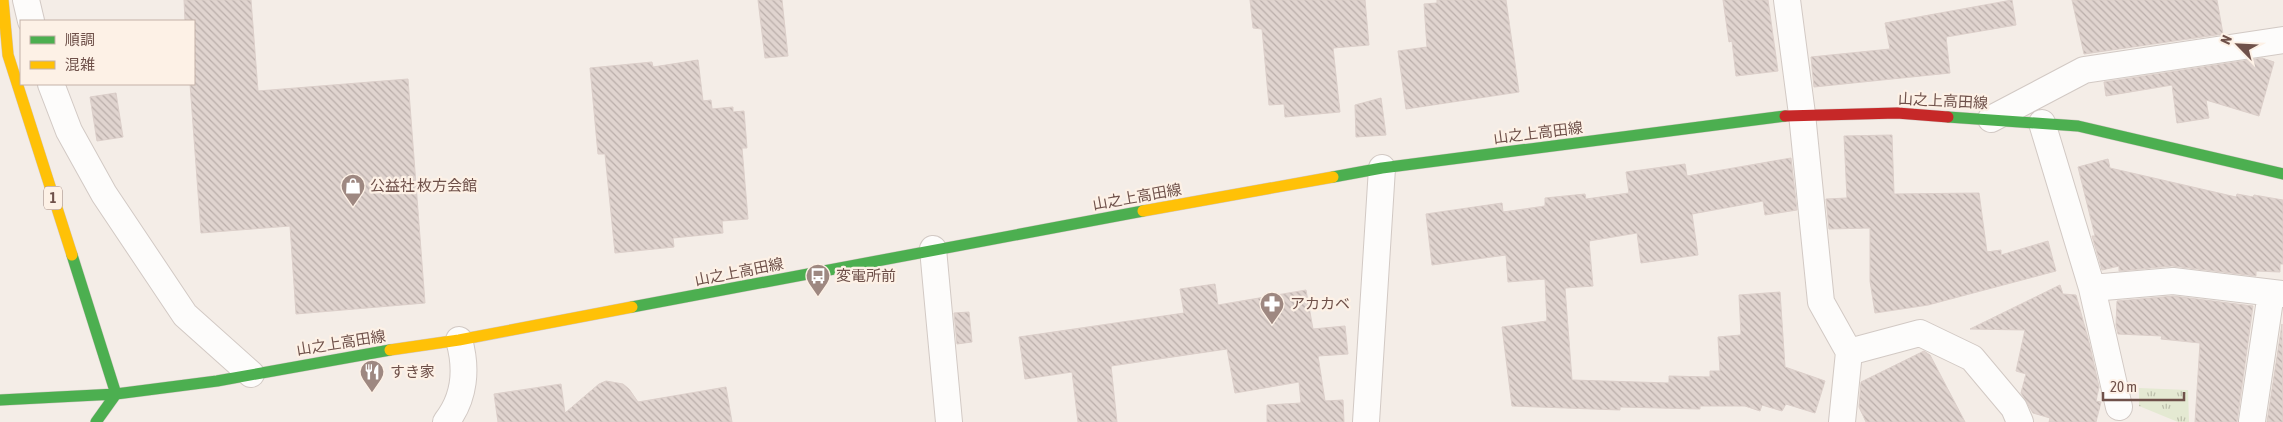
<svg xmlns="http://www.w3.org/2000/svg" width="2283" height="422" viewBox="0 0 2283 422" font-family="'Asap Condensed','Noto Sans JP',sans-serif">
  <style>
    .grass { fill: url(#grass-tufts) }
    .building { fill: url(#building-back-hatch); stroke: #dccfca }
    .lines { fill: none; stroke-linecap: round; stroke-linejoin: round }
    .street-casing { stroke: #d2c9c4; stroke-width: 28 }
    .fast-casing { stroke: #d3c8c4; stroke-width: 12 }
    .slow-casing { stroke: #d3c8c4; stroke-width: 12 }
    .jam-casing { stroke: #d3c8c4; stroke-width: 12 }
    .street { stroke: #fdfcfb; stroke-width: 26 }
    .fast { stroke: #4caf50; stroke-width: 11 }
    .slow { stroke: #ffc107; stroke-width: 11 }
    .jam { stroke: #c62828; stroke-width: 11 }
    .labels { text-anchor: middle; stroke-width: 4.5; stroke-linejoin: round; paint-order: stroke }
    .shield { fill: #fdf1e6; stroke: #9a8179; stroke-width: 1 }
    .shield-label { font-size: 14px; font-weight: bold; fill: #6f514a }
    .street-label { font-size: 15px; fill: #6f514a; stroke: #fdf1e6 }
    .poi-label { font-size: 15px; fill: #6f514a; stroke: #fdf1e6; text-anchor: start }
  </style>
  <defs>
    <pattern id="grass-tufts" width="24" height="20" patternUnits="userSpaceOnUse" patternTransform="scale(1.25)"><rect width="24" height="20" fill="#e4e9d2"/><path d="M3 7l-1-3M5 7V3M7 7l1-3M15 17l-1-3M17 17v-4M19 17l1-3" fill="none" stroke="#bdbfac"/></pattern>
    <pattern id="building-back-hatch" width="6" height="6" patternUnits="userSpaceOnUse" patternTransform="scale(1.25)"><rect width="6" height="6" fill="#e0d4cf"/><path d="M-1 5l2 2M0 0l6 6M5-1l2 2" fill="none" stroke="#baaeaa"/></pattern>
  </defs>
  <rect width="100%" height="100%" fill="#f4ede7"/>
  <path class="grass" d="M2139,388L2188,390L2189,422H2178L2139,406Z"/>
  <path class="building" d="M184,0H251L258,91L408,79L425,303L296,314L290,226L201,233L190,84H194V21H185Z
    M758,0H782L788,56L765,58Z
    M1250,0H1365L1369,45L1333,48L1340,112L1285,117L1284,104L1269,105L1262,29L1253,28Z
    M1437,0H1506L1519,92L1406,109L1398,51L1427,47L1424,4L1437,3Z
    M1723,0H1768L1778,71L1736,76L1732,41L1729,42Z
    M2012,0L2016,25L1946,37L1950,73L1814,87L1811,57L1890,49L1885,23Z
    M2072,0H2217L2223,34L2084,54Z
    M2262,58L2274,62L2259,116L2206,100L2209,118L2177,123L2172,85L2106,96L2104,82Z
    M698,60L703,101L711,100L712,109L733,107V112L744,111L747,148H742L748,219L722,221L723,233L673,238L674,247L615,253L605,154H598L590,68L652,62L653,67Z
    M116,93L123,137L97,141L90,97Z
    M1381,98L1386,135L1356,137L1355,105Z
    M1892,135L1894,194L1979,193L1987,252L2001,250V255L2048,241L2056,271L1928,305L1875,313L1870,281V228L1829,229L1826,199L1847,198L1844,136Z
    M1791,158L1797,210L1765,215L1763,201L1692,214L1698,255L1641,263L1637,233L1589,241L1593,286L1565,288L1572,380L1669,383V376L1710,377V371H1720L1718,337L1741,335L1739,295L1780,292L1785,367L1825,381L1815,413L1786,404L1782,411L1762,405L1760,411L1745,406H1700V409L1620,407V410L1512,406L1502,327L1547,321L1545,279L1508,282L1506,255L1432,265L1426,214L1502,203L1503,212L1545,206V198L1585,194L1586,199L1629,193L1626,172L1685,164L1687,176Z
    M2108,159L2110,168L2236,197L2237,194L2253,197L2254,195L2283,200V264H2280V272L2256,271V276L2172,266L2119,271V266L2102,270L2092,236H2095L2078,167Z
    M1215,284L1218,305L1306,290L1313,329L1345,326L1348,354L1318,356L1325,401L1343,400L1344,422H1267V405L1301,403L1299,382L1235,393L1227,349L1111,366L1117,422H1078L1072,372L1025,379L1019,337L1184,313L1180,289Z
    M2060,285L2063,294L2076,295L2089,342L2099,387L2096,401L2101,402L2096,422H2049L2050,418L2033,413L2021,393L2026,374L2016,371L2025,330L1970,329Z
    M2173,296L2253,306L2237,422H2195L2200,343L2161,339L2162,336L2118,334L2116,325L2117,301Z
    M969,312L972,342L957,344L954,313Z
    M2282,324L2283,422H2267Z
    M1924,351L1930,355L1965,422H1866L1859,407L1861,382Z
    M606,381L623,384L629,389L638,402L726,387L732,422H498L494,394L561,384L565,413L599,384Z"/>
  <g class="lines">
    <defs>
      <path id="street" d="M26,0L31,21
        M1787,0L1802,114L1821,302L1849,352L1842,422
        M51,84L69,131L104,194L185,315L251,374
        M1991,119L2084,70L2283,40
        M2042,123L2092,288L2173,281L2283,294
        M933,249L949,422
        M2092,288L2119,407
        M1849,352L1920,333L1972,358L2014,408L2020,422
        M2252,421L2271,293
        M446,422C465,398 467,368 459,340
        M1366,422L1382,168"/>
      <path id="fast" d="M1948,117L2078,126L2283,174
        M1333,177L1382,168L1785,116
        M72,255L116,394L96,422
        M632,307L1143,211
        M0,400L116,394L217,381L390,350"/>
      <path id="slow" d="M3,0L8,55L72,255
        M1143,211L1333,177
        M390,350L459,340L632,307"/>
      <path id="jam" d="M1785,116L1897,113L1948,117"/>
    </defs>
    <use href="#street" class="street-casing"/>
    <use href="#fast" class="fast-casing"/>
    <use href="#slow" class="slow-casing"/>
    <use href="#jam" class="jam-casing"/>
    <use href="#street" class="street"/>
    <use href="#fast" class="fast"/>
    <use href="#slow" class="slow"/>
    <use href="#jam" class="jam"/>
  </g>
  <defs>
    <symbol id="shop-pin" viewBox="-11 -11 22 30"><path d="M0 17L-7.5 6A9.5 9.5 0 1 1 7.5 6Z" fill="#9e8881" stroke="#fdf1e6"/><path d="M-5-2.5h2.3a2.7 3.5 0 0 1 5.4 0H5L5.5 6h-11ZM-1.5-2.5h3a1.5 2.3 0 0 0-3 0Z" fill="#fff"/></symbol>
    <symbol id="bus-pin" viewBox="-11 -11 22 30"><path d="M0 17L-7.5 6A9.5 9.5 0 1 1 7.5 6Z" fill="#9e8881" stroke="#fdf1e6"/><path d="M-5-6H5V4H4V6H2V4H-2V6H-4V4H-5ZM-3.5-4V0h7V-4ZM-3.5 1.2v1.5H-2V1.2ZM2 1.2v1.5H3.5V1.2Z" fill="#fff"/></symbol>
    <symbol id="pharmacy-pin" viewBox="-11 -11 22 30"><path d="M0 17L-7.5 6A9.5 9.5 0 1 1 7.5 6Z" fill="#9e8881" stroke="#fdf1e6"/><path d="M-2-6h4v4h4v4h-4v4h-4v-4h-4v-4h4Z" fill="#fff"/></symbol>
    <symbol id="restaurant-pin" viewBox="-11 -11 22 30"><path d="M0 17L-7.5 6A9.5 9.5 0 1 1 7.5 6Z" fill="#9e8881" stroke="#fdf1e6"/><path d="M-5-6h1v4h1v-4h1v4h1v-4h1v5L-1.5 .5V6h-2V.5L-5-1ZM5-6V6H3V1.5H1.5Q1.5-4 5-6Z" fill="#fff"/></symbol>
  </defs>
  <g fill-rule="evenodd">
    <use href="#shop-pin" x="339" y="172" width="28" height="38"/>
    <use href="#bus-pin" x="804" y="262" width="28" height="38"/>
    <use href="#pharmacy-pin" x="1258" y="290" width="28" height="38"/>
    <use href="#restaurant-pin" x="358" y="358" width="28" height="38"/>
  </g>
  <g class="labels">
    <rect class="shield" x="44" y="186.5" width="18" height="23" rx="4"/>
    <g class="shield-label">
      <text x="53" y="203">1</text>
    </g>
    <g class="street-label">
      <text transform="translate(1943 101) rotate(3)" y="5">山之上高田線</text>
      <text transform="translate(1538 133) rotate(-7)" y="5">山之上高田線</text>
      <text transform="translate(1137 197) rotate(-10)" y="5">山之上高田線</text>
      <text transform="translate(739 272) rotate(-11)" y="5">山之上高田線</text>
      <text transform="translate(341 343) rotate(-9)" y="5">山之上高田線</text>
    </g>
    <g class="poi-label">
      <text x="370" y="191">公益社 枚方会館</text>
      <text x="836" y="281">変電所前</text>
      <text x="1290" y="309">アカカベ</text>
      <text x="390" y="377">すき家</text>
    </g>
  </g>
  <rect x="20" y="20" width="175" height="65" fill="#fdf1e6" stroke="#c4b1a8"/>
  <rect x="30" y="36" width="25" height="8" fill="#4caf50" stroke="#c4b1a8"/>
  <text x="65" y="45" font-size="15" fill="#6f514a">順調</text>
  <rect x="30" y="61" width="25" height="8" fill="#ffc107" stroke="#c4b1a8"/>
  <text x="65" y="70" font-size="15" fill="#6f514a">混雑</text>
  <g transform="translate(2238 45) rotate(294)" stroke="#fdf1e6" stroke-width="4" paint-order="stroke">
  <path d="M0-4L9 19L0 12L-9 19Z" fill="#6f514a"/>
  <text y="-8" font-size="14" font-weight="bold" text-anchor="middle" fill="#6f514a">N</text>
  </g>
  <path d="M2103 392v8h81v-8" fill="none" stroke="#6f514a" stroke-width="2.5"/>
  <text x="2110" y="392" font-size="15" fill="#6f514a" stroke="#fdf1e6" stroke-width="4" paint-order="stroke">20 m</text>
</svg>
